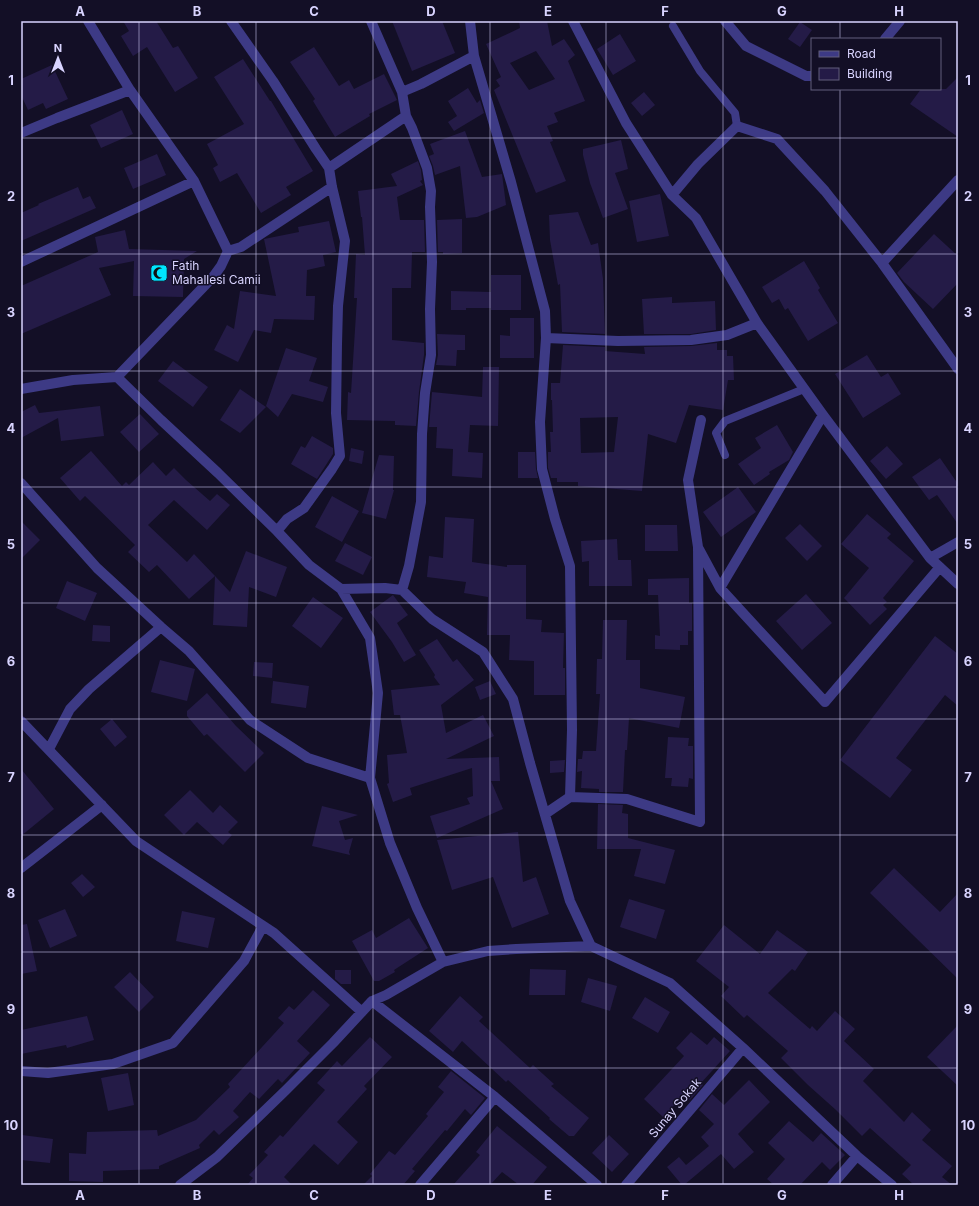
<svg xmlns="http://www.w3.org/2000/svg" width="979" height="1206" viewBox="0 0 979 1206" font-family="Inter,sans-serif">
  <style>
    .building { fill: #241b47; fill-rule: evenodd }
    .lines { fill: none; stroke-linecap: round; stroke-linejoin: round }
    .service { stroke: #3d3a85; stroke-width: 8 }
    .minor { stroke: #3d3a85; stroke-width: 10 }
    .grid { fill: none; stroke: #d9d4ff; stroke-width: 1; stroke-opacity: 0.55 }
    .labels { text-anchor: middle; stroke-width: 3; stroke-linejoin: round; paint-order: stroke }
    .poi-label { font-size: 12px; fill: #d9d4ff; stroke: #130f26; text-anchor: start }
    .street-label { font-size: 12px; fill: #d9d4ff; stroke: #130f26 }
    .neatline { fill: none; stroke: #d9d4ff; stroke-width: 1.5 }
    .grid-label { font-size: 13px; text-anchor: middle; font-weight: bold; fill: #d9d4ff }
  </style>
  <rect width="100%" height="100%" fill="#130f26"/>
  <path class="building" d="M123,21H156L173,48L178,46L198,78L175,92L147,47L133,56L121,36L129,31Z
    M392,21H442L455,53L412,71Z
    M519,21H547L552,46L564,39L575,55L568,61L585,101L554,113L558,122L547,126L553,141L550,142L566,181L536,193L494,90L500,86L496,80L501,77L486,44L520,28ZM536,51L555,79L529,90L510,63Z
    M800,22L812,30L800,47L788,39Z
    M620,34L636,61L613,75L597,49Z
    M314,47L339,86L349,80L354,89L384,74L397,100L369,114L370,116L335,137L313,101L315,99L290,62Z
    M243,59L270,101H271L313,171L286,187L291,195L261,213L237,173L220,182L213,168L218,165L207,144L244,124L214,77Z
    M52,65L68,99L46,109L43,103L28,110L21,95V79Z
    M958,77V137L910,104L921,89H946Z
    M468,88L477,103L480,100L484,113L454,131L448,122L457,116L448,101Z
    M644,92L655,105L642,116L631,103Z
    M122,110L133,134L101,148L90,125Z
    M465,131L482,177L502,174L506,205L477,217L466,218L460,166L435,175L433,166L429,156L434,154L430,144Z
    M621,140L628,169L615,173L628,209L603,218L590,183L583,155V149Z
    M157,154L166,175L133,189L124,168Z
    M418,161L421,170L422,180L420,181L423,185L397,197L400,220H424L425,252H412L411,288H392V340L424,343V355L419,392L416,426L395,425V421L347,420L348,392L351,393L357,298H354L356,254L365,255L362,217H361L358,191L397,186L391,174Z
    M78,187L83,199L90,196L96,208L21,241V213L39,205L38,204Z
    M660,194L669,236L637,242L629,201Z
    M578,212L591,245L598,243L603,279L605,334L562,332L560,284L558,285L550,240L549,215Z
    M462,219V253L443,254V252H438L437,220Z
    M329,221L336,252L323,255L325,266L307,270L306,296H315L314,320L274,319L271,333L254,330L238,362L214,350L227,325L234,329L240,291L276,296L264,239L299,232L298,227Z
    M125,230L129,249L197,251L184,259L183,297L133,296L134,261L99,268L111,295L21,334V286L98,252L95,237Z
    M934,234L958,256V283L933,309L904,282L897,273Z
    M804,261L820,288L818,290L838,323L808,341L788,308L785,310L779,299L772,303L762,287Z
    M491,275H521V310H491V308H466V310H451V291L491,292Z
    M672,297V303L715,301L716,330L691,334H644L642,299Z
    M510,318H534V358H500V335L510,336Z
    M437,334L465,335V350H457L456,366L436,365L438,355Z
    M717,343V350H727V356H733L734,380H728L723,410L689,405L676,443L648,434L642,491L578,486V482H557V478H551L548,468V452H551L550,432H553L552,400H551V383H560L563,345L605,347V351L645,354L644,347L691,346ZM618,417L614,452L581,453L580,418Z
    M286,348L317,358L309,381L328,387L323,402L292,394L278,417L266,406Z
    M867,355L881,377L888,373L901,394L863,418L835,374Z
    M173,361L208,387L193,407L158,381Z
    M483,367H499L498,426L470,425L468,452L483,453L482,478L452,476L453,449L436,448L437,427H429L432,392L482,397Z
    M240,389L266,407L240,433L220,420Z
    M35,405L39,413L100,406L104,436L61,441L58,418L21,438V412Z
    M140,414L159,434L139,452L120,432Z
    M777,425L793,452L789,460L769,472L770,474L754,485L738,464L761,448L755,438Z
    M312,436L333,448V454L317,479L291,464L301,446L305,448Z
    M887,446L903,464L886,479L870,461Z
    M351,448L364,451L362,464L349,461Z
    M91,451L122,486L126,482L129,485L153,462L166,476L174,468L186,480L210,501L217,494L230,505L207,530L174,500L148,525L187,562L194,554L215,576L189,599L157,565L149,572L128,552L135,545L85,496L80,501L60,478Z
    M518,452H535L536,469L538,478H518Z
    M379,455L394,456L393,490H394L386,519L362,513Z
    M940,458L958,484V524L937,495L929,500L912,477Z
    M738,487L756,512L721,537L703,512Z
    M332,496L359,511L342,542L315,527Z
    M867,514L891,534L887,538L914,561L883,598L887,602L883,605L887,609L870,625L844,598L869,568L841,544Z
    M445,517L474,519L472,562L507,567V565H526V619L542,620L541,632L564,633L563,668H565V695H534V661L509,660L510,635H487L488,597L464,593L466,582L427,577L429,556L443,558Z
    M21,521L40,540L21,559Z
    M800,524L822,546L807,561L785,538Z
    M645,525H677L678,551H645Z
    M617,539L618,560H631L632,586H589V561L582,562L581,541Z
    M345,543L372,557L363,575L335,561Z
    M246,551L287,567L276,597L249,587L247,627L213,625L215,576L230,592Z
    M689,578V603H692V631H688V645H680V650L655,649V635L660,636L658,595H648V579Z
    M67,581L97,593L85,621L56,608Z
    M806,594L832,623L802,650L776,621Z
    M393,595L408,615L397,623L416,655L404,662L392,642L370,612Z
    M313,597L343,618L321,648L292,626Z
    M603,620H627L626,660H640V688L685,697L679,728L629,718L627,750H625L623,792H599V789L581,788L582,771L577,772L578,759H582L583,751H596L600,694H596L597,659H602Z
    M93,625L110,626V642L92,641Z
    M935,636L958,654V706L945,695L896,758L912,770L890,798L840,760Z
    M437,639L453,662L457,659L474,680L441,705L446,733L483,715L494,736L446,759L499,757L500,781H491L503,809L437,838L430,816L470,804L467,798L473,796L472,768L410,788L412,795L393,802L387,784L389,783L387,755L407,753L400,715H394L391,690L440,685L434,677L435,675L419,650Z
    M160,660L195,669L187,701L151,692Z
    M254,662L273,663L272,678L253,676Z
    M273,681L309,686L306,708L271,703Z
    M490,681L496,694L480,700L475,687Z
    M207,693L236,726L264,753L245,772L207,734L204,736L187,716V711Z
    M112,719L127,737L115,747L100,729Z
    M668,737L689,738L688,746H693V779L689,778L688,787L671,786L672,778H665Z
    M565,760L564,772L550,773V761Z
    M21,769L54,809L21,836Z
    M190,790L213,813L220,805L238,822L228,832L232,835L223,845L197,822L184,835L164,815Z
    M598,804L623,805L622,813L628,814V838L675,850L665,884L634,876L641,849H597Z
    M322,806L358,815L339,821L345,840L353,838L349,852L350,855L312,846Z
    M518,832L523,882L536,877L549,914L512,928L493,877L452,890L437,840Z
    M894,868L940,912L958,893V979L870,893Z
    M82,874L95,887L83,897L71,883Z
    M629,899L665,910L656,939L620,927Z
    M65,909L77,936L50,948L38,920Z
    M182,911L215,918L208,948L176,941Z
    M409,918L428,948L394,970L395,972L379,981H374L352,941L372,930L376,938Z
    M27,924L37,971L21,974V925Z
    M724,925L760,954L777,930L808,952L795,971L792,969L768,993L810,1029L812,1026L817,1031L835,1011L855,1029L844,1041L874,1069L863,1081L904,1122L912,1112L931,1130L922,1140L952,1166L942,1177L952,1185H914L902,1174L911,1165L870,1128L862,1136L836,1110L808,1085L781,1058L788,1051L747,1015L744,1018L721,996L729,987L696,961Z
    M530,969L566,970L565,995H529Z
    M335,970H351V984H341L335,979Z
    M130,972L154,997L139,1012L114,987Z
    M588,978L617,986L610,1011L581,1002Z
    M313,990L330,1005L297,1041L310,1053L282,1083L278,1079L259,1099L250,1092L233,1111L239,1117L219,1135L214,1130L199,1145L200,1148L159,1166V1169L103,1171V1182L69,1181V1153L86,1154L87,1132L157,1130L158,1136L196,1120L230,1087L228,1084L284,1023L278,1018L289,1006L294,1010Z
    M460,996L483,1017L479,1021L530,1068L533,1065L554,1084L551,1086L589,1118L574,1136H569L549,1119L550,1118L508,1080L506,1082L462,1041L453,1052L429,1031Z
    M645,997L670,1012L658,1033L632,1018Z
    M87,1016L94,1040L67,1048L66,1045L21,1054V1030Z
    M958,1025V1086L927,1057Z
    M691,1032L707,1045L714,1037L730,1051L701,1083L703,1085L690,1100L684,1095L663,1117L644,1099L684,1056L676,1048Z
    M370,1037L392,1057L364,1086L367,1089L337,1122L358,1142L338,1165L314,1144L284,1177L292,1185H247L253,1178L249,1175L268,1155L264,1152L280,1135L283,1137L325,1090L317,1083L337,1061L342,1066Z
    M451,1071L485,1098L471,1115L465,1109L447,1131L445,1130L412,1169L415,1171L403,1185H363L372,1176L370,1174L389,1151L395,1155L428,1116L426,1114L444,1092L438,1087Z
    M128,1073L134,1105L108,1111L101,1078Z
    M749,1080L770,1102L738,1134L754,1152L734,1169L721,1154L684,1185H682L667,1167L679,1157L686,1165L709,1146L701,1137L714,1124L699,1110L712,1094L724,1105Z
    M789,1121L813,1142L821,1133L845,1155L830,1170L822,1162L800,1185H774L767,1179L785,1159L768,1143Z
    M497,1126L547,1167L532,1185H519L502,1172L490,1185H453L480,1155L476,1152Z
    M22,1135L53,1139L50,1163L21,1160Z
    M609,1135L629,1154L612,1172L592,1153Z"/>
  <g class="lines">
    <path class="service" d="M673,26L700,71L735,113L737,126
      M725,455L716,433L725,421L804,389"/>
    <path class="minor" d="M88,21L130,90L194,181L228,251L221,266L213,277L117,377
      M231,21L273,81L316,149L329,168L332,187L345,241L338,306L337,344L336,413L340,456L332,469L304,508L287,519L277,531
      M371,21L402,92L406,116L412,128L427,168L431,191L430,207L432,262L430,309L431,355L425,393L422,434L421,502L409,566L402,590
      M470,21L474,56L511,182L545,311L546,338L540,422L542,469L555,519L570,566L572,730L570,797L545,814
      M573,21L626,123L672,195L696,218L757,323L823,415L930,558L958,584
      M725,21L746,46L806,76H812
      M885,39L900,21
      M402,92L421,84L474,56
      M21,133L57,118L130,90
      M329,168L406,116
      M672,195L698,164L737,126L777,139L825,191L882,263L958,369
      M228,251L241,247L332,187
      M21,262L194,181
      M882,263L958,180
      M546,338L618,341L691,340L727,335L757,323
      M21,389L73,380L117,377L161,420L218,473L277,531L309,565L341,589L385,588L402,590L432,619L483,652L513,699L530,763L570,901L591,946L670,983L743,1048L857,1156L892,1185
      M21,483L97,568L161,627L189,651L250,720L308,758L370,778L378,693L370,638L341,589
      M699,549L720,588L825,702L940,567
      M930,558L958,542
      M720,588L823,415
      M21,721L136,841L274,933L362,1012
      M49,749L70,709L89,689L161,627
      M370,778L390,843L417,908L443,962L488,951L516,949L591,946
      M570,797L627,799L700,822L698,547L688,480L701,420
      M21,868L102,805
      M372,1001L495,1097L597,1185
      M21,1071L48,1073L113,1064L173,1043L244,961L263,926
      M180,1185L217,1157L285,1091L333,1043L372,1001L386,995L443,962
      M420,1185L495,1097
      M626,1185L743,1048
      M832,1185L857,1156"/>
  </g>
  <path class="grid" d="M139,21V1185M256,21V1185M373,21V1185M490,21V1185M606,21V1185M723,21V1185M840,21V39M840,89V1185M21,138H958M21,254H958M21,371H958M21,487H958M21,603H958M21,719H958M21,835H958M21,952H958M21,1068H958"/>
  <defs>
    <symbol id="mosque-square" viewBox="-11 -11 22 22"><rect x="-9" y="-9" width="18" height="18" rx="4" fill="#00e5ff" stroke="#130f26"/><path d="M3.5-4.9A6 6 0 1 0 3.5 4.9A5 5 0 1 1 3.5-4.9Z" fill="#111"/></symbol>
  </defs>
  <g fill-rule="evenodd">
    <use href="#mosque-square" x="149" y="263" width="20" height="20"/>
  </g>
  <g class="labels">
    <g class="poi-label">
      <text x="172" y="270">Fatih<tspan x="172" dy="14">Mahallesi Camii</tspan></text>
    </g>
    <g class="street-label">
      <text transform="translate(675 1108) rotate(-50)" y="4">Sunay Sokak</text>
    </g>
  </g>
  <rect width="979" height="1206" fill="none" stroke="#130f26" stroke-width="44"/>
  <rect x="811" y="38" width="130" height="52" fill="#130f26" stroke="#625e7d"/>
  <rect x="819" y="51" width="20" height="6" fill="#3d3a85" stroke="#625e7d"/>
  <text x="847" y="58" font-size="12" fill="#d9d4ff">Road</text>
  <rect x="819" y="68" width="20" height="12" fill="#241b47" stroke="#625e7d"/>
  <text x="847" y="78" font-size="12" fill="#d9d4ff">Building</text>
  <g transform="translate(58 58)" stroke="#130f26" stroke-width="3" paint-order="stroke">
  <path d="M0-3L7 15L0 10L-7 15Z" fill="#d9d4ff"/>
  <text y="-6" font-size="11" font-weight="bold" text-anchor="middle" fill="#d9d4ff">N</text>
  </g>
  <rect x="22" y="22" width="935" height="1162" class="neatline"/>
  <g class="grid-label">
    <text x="80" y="16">A</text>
    <text x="197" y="16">B</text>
    <text x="314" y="16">C</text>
    <text x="431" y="16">D</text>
    <text x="548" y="16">E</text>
    <text x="665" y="16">F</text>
    <text x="782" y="16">G</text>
    <text x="899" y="16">H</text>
    <text x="11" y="85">1</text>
    <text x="968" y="85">1</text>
    <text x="11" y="201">2</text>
    <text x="968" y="201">2</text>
    <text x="11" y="317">3</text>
    <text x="968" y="317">3</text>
    <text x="11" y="433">4</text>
    <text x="968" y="433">4</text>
    <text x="11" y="549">5</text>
    <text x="968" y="549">5</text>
    <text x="11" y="666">6</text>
    <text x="968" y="666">6</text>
    <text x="11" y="782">7</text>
    <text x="968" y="782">7</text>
    <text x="11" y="898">8</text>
    <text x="968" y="898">8</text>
    <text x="11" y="1014">9</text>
    <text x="968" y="1014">9</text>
    <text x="11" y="1130">10</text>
    <text x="968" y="1130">10</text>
    <text x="80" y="1200">A</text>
    <text x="197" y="1200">B</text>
    <text x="314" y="1200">C</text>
    <text x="431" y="1200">D</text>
    <text x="548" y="1200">E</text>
    <text x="665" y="1200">F</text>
    <text x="782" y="1200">G</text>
    <text x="899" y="1200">H</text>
  </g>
</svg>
